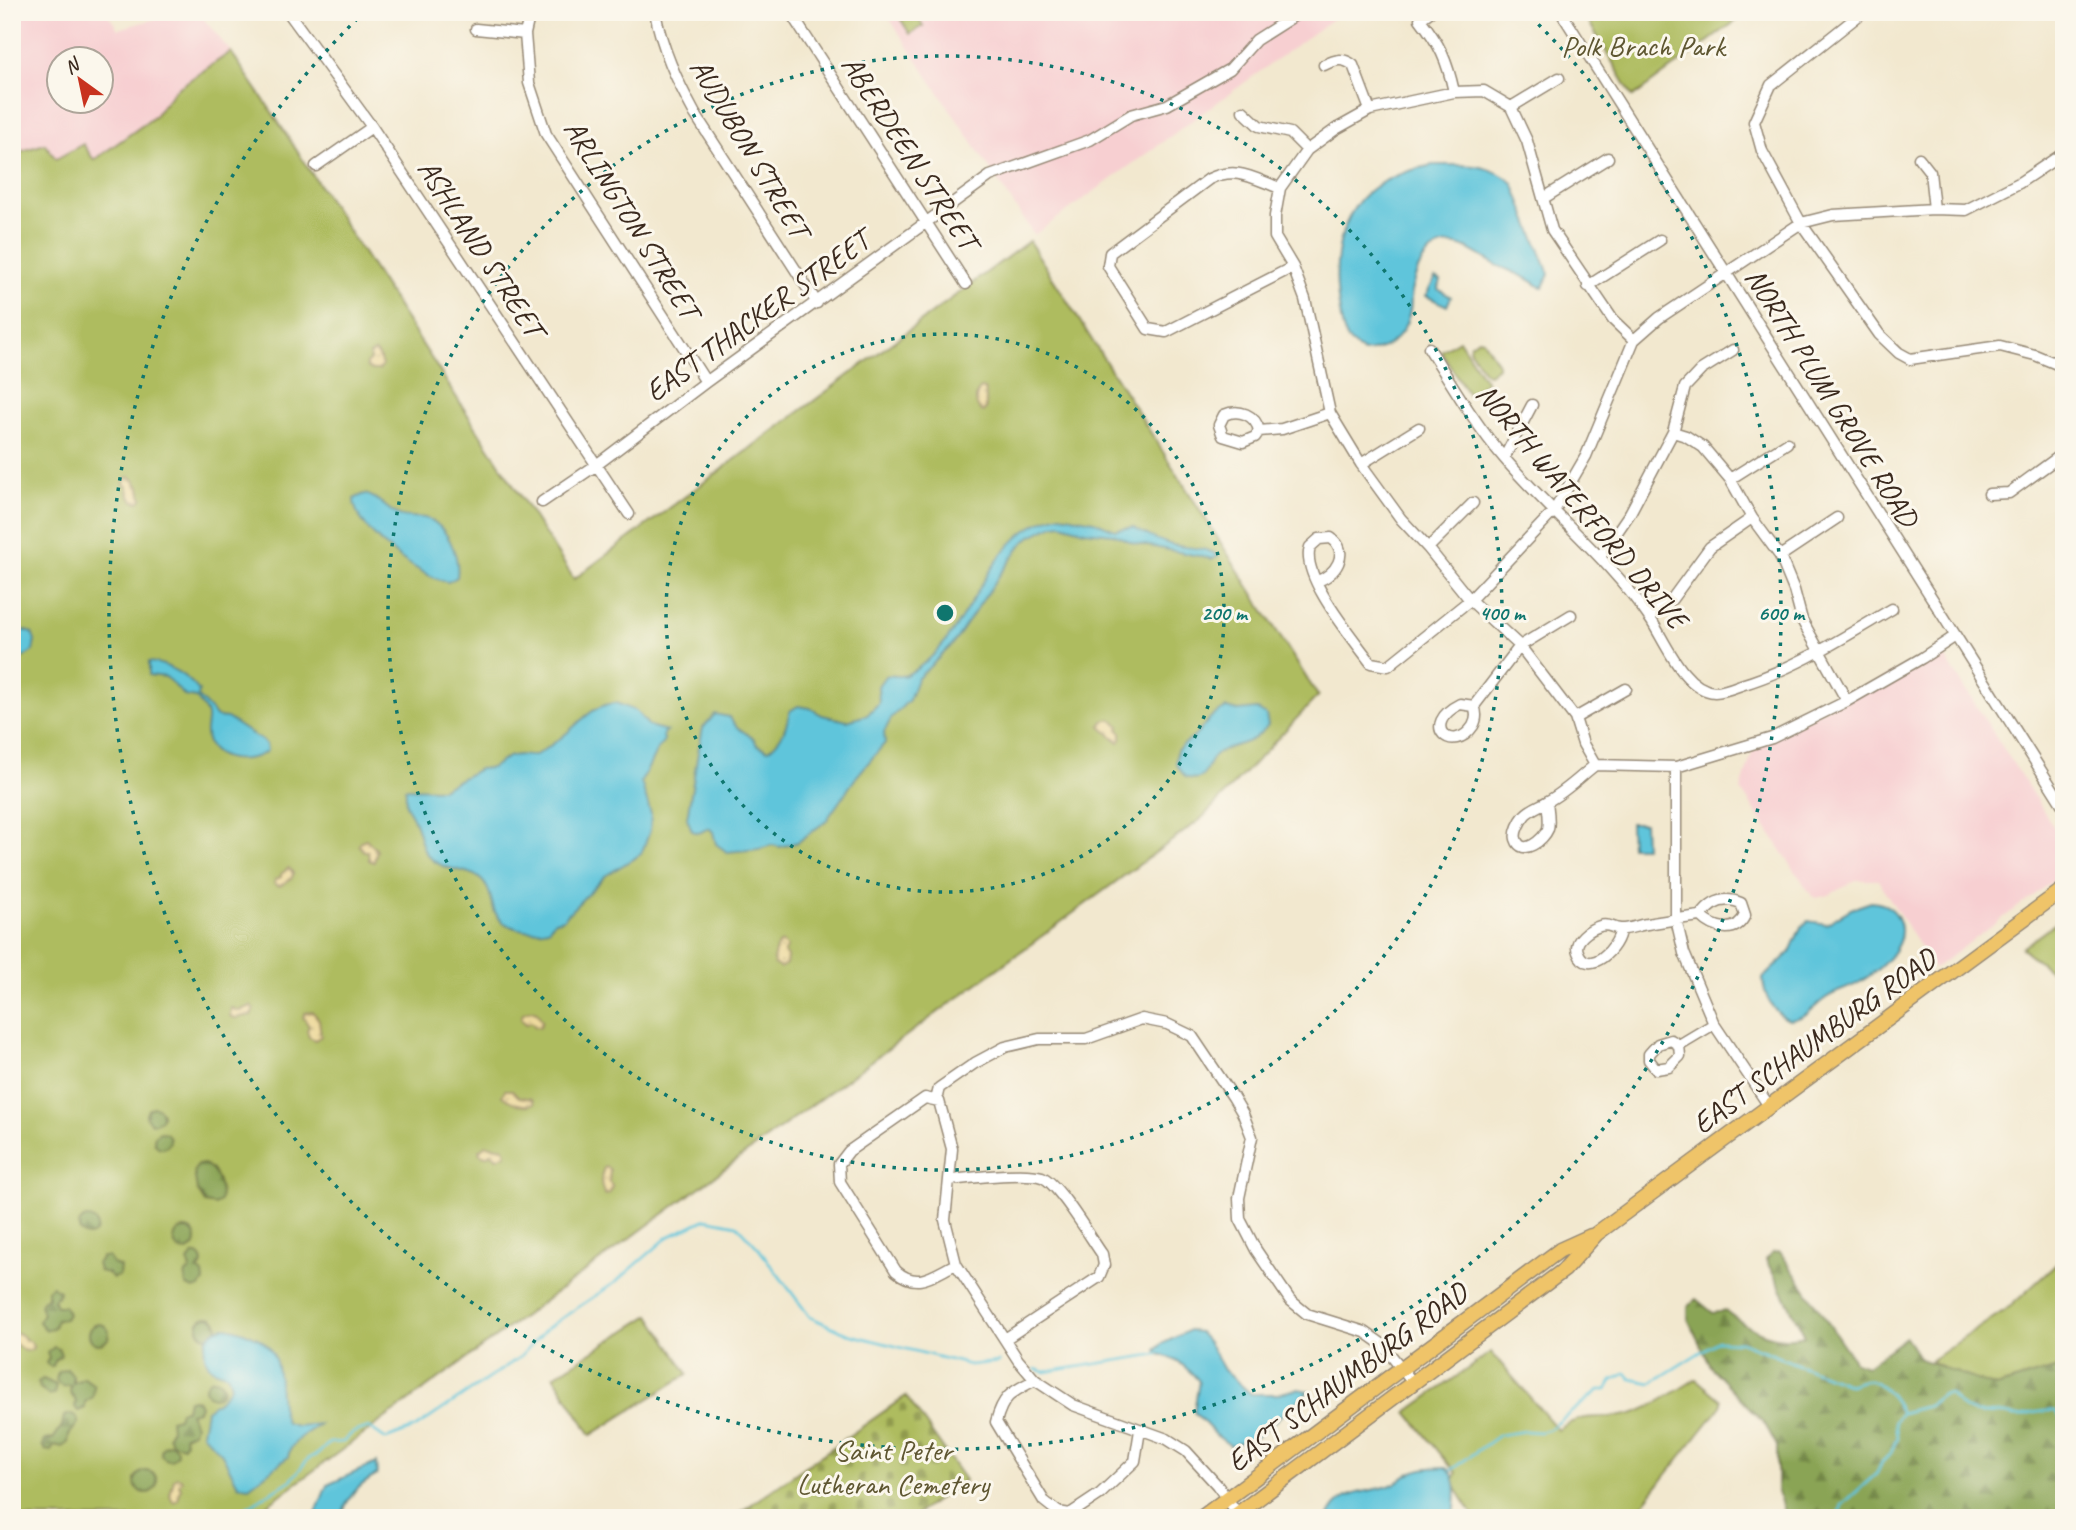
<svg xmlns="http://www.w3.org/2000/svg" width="2076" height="1530" viewBox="0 0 2076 1530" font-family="Caveat,sans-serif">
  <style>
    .built { fill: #f7cfd1; fill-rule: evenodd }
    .green { fill: #aebc5e; stroke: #74733e; stroke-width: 2 }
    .forest { fill: url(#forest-firs); stroke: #62673a; stroke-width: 2 }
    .sand { fill: url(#sand-dots); stroke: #94825e; stroke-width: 2 }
    .cemetery { fill: url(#cemetery-stones); stroke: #74733e; stroke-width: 2 }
    .water { fill: #5ec5db; stroke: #4c787c; stroke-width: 2 }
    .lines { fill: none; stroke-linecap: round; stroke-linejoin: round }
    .stream { stroke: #5ec5db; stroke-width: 2.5 }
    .minor-casing { stroke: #968976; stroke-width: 13 }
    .major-casing { stroke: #968976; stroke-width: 17 }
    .minor { stroke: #fff; stroke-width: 10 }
    .major { stroke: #efc469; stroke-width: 14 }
    .ring { fill: none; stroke: #0f766e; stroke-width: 3.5; stroke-dasharray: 3.5 7 }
    .labels { text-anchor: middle; stroke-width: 6; stroke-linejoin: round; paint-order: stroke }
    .park-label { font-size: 30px; fill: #5e5631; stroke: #fbf7ec }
    .street-label { font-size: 30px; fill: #3b2a1e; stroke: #fbf7ec }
    .centre { fill: #0f766e; stroke: #fbf7ec; stroke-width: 3.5 }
    .ring-label { font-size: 21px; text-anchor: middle; font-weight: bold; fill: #0f766e; stroke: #fbf7ec; stroke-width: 6; stroke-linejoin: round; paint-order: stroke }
  </style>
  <defs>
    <pattern id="forest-firs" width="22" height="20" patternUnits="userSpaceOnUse" patternTransform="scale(1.75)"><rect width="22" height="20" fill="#8aa455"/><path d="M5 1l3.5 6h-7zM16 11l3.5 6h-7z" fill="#728646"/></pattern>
    <pattern id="sand-dots" width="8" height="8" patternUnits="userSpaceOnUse" patternTransform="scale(1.75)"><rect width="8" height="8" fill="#eeda9e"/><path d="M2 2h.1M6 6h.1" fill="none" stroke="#cdbb88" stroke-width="1.8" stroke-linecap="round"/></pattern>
    <pattern id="cemetery-stones" width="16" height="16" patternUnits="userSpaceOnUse" patternTransform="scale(1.75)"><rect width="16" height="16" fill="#aebc5e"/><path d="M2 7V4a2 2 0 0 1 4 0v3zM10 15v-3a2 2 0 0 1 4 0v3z" fill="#8f994d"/></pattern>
  </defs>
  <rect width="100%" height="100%" fill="#fbf7ec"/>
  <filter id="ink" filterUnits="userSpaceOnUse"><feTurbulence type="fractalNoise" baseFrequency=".0143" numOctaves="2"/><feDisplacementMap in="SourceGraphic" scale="14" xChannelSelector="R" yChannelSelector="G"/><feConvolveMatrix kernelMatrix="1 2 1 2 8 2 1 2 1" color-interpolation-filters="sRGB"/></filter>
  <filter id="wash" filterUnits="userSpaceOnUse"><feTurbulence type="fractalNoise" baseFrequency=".00686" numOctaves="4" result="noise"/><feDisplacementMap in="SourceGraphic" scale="28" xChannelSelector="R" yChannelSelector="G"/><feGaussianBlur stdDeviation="1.57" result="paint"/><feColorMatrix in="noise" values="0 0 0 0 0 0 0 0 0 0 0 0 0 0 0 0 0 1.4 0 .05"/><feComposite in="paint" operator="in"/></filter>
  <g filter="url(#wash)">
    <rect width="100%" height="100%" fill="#f2e8cf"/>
    <path class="built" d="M12,12H106L118,29L181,12H198L231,52L175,90L154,117L94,160L56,159L45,144L12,154ZM60,60H102V102H60Z
      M885,12H1342L1034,235Z
      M1940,649L2064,843V873L1934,969L1878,880H1856L1829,895L1816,898L1812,896L1741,790L1754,746Z"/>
    <path class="green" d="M896,12H915L923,26L910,34Z
      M1583,12H1748L1633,97Z
      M231,52L268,106L574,579L1029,241L1318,696L1200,820L249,1518H12V154L45,144L56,159L83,144L94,160L154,117L175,90Z
      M1478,339L1483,340L1498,364V367L1489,374L1485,373L1469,349L1470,345Z
      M1459,340L1486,382L1468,394L1441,351Z
      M2064,917V982L2022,948Z
      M2064,1257V1366L1996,1387L1964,1377L1930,1361L2012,1305Z
      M650,1315L688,1374L591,1435L554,1376Z
      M1491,1352L1558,1430C1586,1410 1598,1421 1627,1415C1649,1411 1677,1390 1696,1379L1721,1400V1406L1632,1518H1475L1456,1488L1453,1480L1456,1473L1407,1412Z"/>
    <path class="forest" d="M146 1115a8 8 0 1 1 16 0a8 8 0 1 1-16 0Z
      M154 1140a8 8 0 1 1 16 0a8 8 0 1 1-16 0Z
      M204,1164C215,1168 223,1189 220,1201L215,1205L205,1203L197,1190L194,1171L198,1165Z
      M79 1227a9 9 0 1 1 18 0a9 9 0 1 1-18 0Z
      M174 1240a11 11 0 1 1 22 0a11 11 0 1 1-22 0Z
      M1780,1252L1855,1362L1867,1366L1906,1337L1920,1359L1996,1387L2064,1366V1518H1786L1777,1490V1446L1765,1424L1711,1367L1688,1319V1306L1696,1299L1713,1313L1726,1311C1749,1329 1774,1344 1805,1336L1766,1260L1772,1253Z
      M193,1255C199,1254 203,1258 203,1264L198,1270L203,1274L204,1281L200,1287L193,1289L187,1286L185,1280L186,1273L191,1270L188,1261Z
      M102,1257H108L113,1264L120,1267L119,1276L113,1278L107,1273L99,1271L97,1263Z
      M52,1286L59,1291L58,1296L53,1300L56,1306H64L68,1314L65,1319L57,1320L53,1329L46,1330L39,1322L43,1313L40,1305L42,1301L48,1297L47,1290Z
      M198 1327a10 10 0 1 1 20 0a10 10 0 1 1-20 0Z
      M89 1334a10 10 0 1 1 20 0a10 10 0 1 1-20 0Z
      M54,1347L59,1349L61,1355L55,1361L53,1366H49L46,1363L49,1358L47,1353Z
      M67,1369L73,1376V1383L84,1378L94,1385L93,1397L85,1402V1408L78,1411L75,1407L76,1401L70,1393L71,1385L62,1387L56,1381L58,1372Z
      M205 1388a9 9 0 1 1 18 0a9 9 0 1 1-18 0Z
      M43,1379L56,1385L54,1394L48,1395L39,1387L38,1382Z
      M193,1399L198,1401L200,1405L198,1411L190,1413L195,1425L193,1432L184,1436L185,1442L183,1446L172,1443L168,1436L171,1429L170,1420L178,1418L180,1411L186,1410L188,1400Z
      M72,1414L77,1417L78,1423L69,1435L68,1443L62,1447L55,1445L51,1451L45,1450L42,1445L45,1440L53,1439L62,1426L64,1416Z
      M161 1452a8 8 0 1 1 16 0a8 8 0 1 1-16 0Z
      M135 1482a11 11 0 1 1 22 0a11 11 0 1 1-22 0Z"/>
    <path class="sand" d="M375,352L379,356L382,366L379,370H372L367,367V363L370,360V355Z
      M981,388L985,389C987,396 985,401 986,409L983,412C974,407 974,394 981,388Z
      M131,477L140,488L142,499L139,502C130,502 128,493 128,487L124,484L125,478Z
      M1111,719L1119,726L1118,729L1121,732V739L1119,742L1100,726L1103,721Z
      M366,839L377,850L374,862L369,860L368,851H364L359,845L361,841Z
      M289,868L293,873L292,878L280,886L276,885L274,883L276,879L281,877V874Z
      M781,942L787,947L784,953L787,957L786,964L780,968L774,964C772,958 776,946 781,942Z
      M251,1006L254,1010L251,1015L235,1018L230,1016L231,1008L239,1011Z
      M531,1010L537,1012L542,1021L540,1027H535L531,1022L526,1024L521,1019L523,1013Z
      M313,1012L319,1020L321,1036L315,1040L309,1037L307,1030L309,1026L303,1017L305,1013Z
      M505,1090H512L519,1097L532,1099L534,1103C524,1109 509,1101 502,1096Z
      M486,1145L504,1148L506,1154L497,1158L491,1153L486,1156L480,1154L479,1150Z
      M607,1167L610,1170L609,1182L612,1186L610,1193L606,1195C600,1189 600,1176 604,1168Z
      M12,1332C17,1332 25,1336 26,1341H30L33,1346L32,1350L24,1351L12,1341Z
      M177,1477L181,1478L182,1481L179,1485L181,1488L178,1500L173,1502L170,1495L174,1479Z"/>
    <path class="cemetery" d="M906,1396L965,1480L911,1518H732Z"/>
    <path class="water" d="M1433,165C1463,165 1489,162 1513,183L1549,274L1543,287L1539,286C1526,275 1505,270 1491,262C1480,256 1469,247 1457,245C1430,239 1417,266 1412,288C1410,297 1412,306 1409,315C1403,338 1386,351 1363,352C1358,348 1350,343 1347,338C1342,331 1341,321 1340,312C1333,275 1335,230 1361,199C1379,179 1408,170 1433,165Z
      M1435,278L1441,281L1438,289L1451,297L1447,306L1426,296Z
      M364,494C379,497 384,508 397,514C405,519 416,516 425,518C447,524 460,556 457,577L448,582C421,578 353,529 354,499Z
      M1061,515L1094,521L1115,530L1133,527C1144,534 1157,540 1169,544C1186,549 1205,546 1219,556L1213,559L1134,543L1113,534L1085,531L1062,524L1054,525L1031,536L1023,543L1001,573L953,644L917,679L909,700L892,717L884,732L885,743L857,776L826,821L798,842L780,847L772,845L759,849L727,852L716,844L713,832L709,828L699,833L692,831L687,818L698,752L703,728L715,714L729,717L737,727L754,739L757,745L768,750C783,739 786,727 790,711L798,706L810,708L822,715L847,721L867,715L879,703L878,686L885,676C892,674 899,678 906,675C975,641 981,531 1061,515Z
      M12,626L32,633L35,641L33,651L12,665Z
      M149,662C167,663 189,677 199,691L198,697L217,717L227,718L261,740L266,744L267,751C252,763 217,764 208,743C203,731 208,726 207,716C207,710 199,703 196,698L185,696L166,677L149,675Z
      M616,703L636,711L649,726L667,731L663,733L664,741L656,752L641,782L651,814L650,831L641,854L605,876L563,919L555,921L548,929C531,933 503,930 495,912C490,900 491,887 479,878C469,870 455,871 443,866C417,854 424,840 413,818C411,813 407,809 406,804C405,798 407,793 405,788L441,789L479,769L491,768L508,757L517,755L534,756C547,748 560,740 570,730C584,718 596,704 616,703Z
      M1226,708L1239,711L1256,709L1266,715L1268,725C1249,749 1235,741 1216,754C1204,763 1210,785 1185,777L1176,764L1177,750L1196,735L1211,717Z
      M1630,823H1644L1645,847H1631Z
      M1871,902C1885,903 1896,909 1900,923C1907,947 1878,971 1860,982C1849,989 1836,991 1826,998C1813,1007 1807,1018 1789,1020C1772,1012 1764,996 1763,978L1790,952L1801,927L1808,921L1826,924L1851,909Z
      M224,1327C233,1327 242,1331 251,1335C291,1350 272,1393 286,1423L297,1426L320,1424C307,1433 291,1440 288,1457L249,1487L238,1485L222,1454L202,1433L206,1410L222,1398L231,1386L228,1375L212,1369C199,1354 203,1332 224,1327Z
      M1188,1331L1199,1332L1208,1342L1224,1370L1251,1394H1277L1298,1389L1309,1391L1256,1437L1231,1446L1216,1435L1194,1412L1199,1381C1188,1368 1175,1357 1158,1354L1156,1350L1162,1344Z
      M376,1463L377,1475C360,1484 345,1498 342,1518H314L327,1485Z
      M1446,1467C1460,1477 1455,1503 1454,1518H1328C1338,1490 1366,1493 1389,1486C1398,1483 1405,1476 1413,1472C1423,1467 1435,1468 1446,1467Z"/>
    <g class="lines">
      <path class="stream" d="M1035,1369L1045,1372L1158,1354
        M1451,1470L1499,1435L1525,1431L1540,1432L1550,1429L1599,1390H1607L1612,1381L1626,1373L1631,1379L1651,1383L1718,1341L1741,1342L1850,1385C1855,1383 1863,1380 1868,1380C1882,1381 1896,1401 1901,1413
        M230,1518L291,1480L309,1458L318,1454L329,1443L343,1442L352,1433L369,1427L386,1439L415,1428L520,1357L547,1328L616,1282L668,1237L706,1219L737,1225L759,1249L810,1317L848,1334L970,1365L999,1362
        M1838,1518L1842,1505L1877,1473L1882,1462L1891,1453L1897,1437L1895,1421L1901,1413L1928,1406L1943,1394H1950C1972,1420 1974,1411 2005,1414C2011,1415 2016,1417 2022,1416C2034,1413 2042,1410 2055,1411L2064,1421"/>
    </g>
  </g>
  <g filter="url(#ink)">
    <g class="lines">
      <defs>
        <path id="minor" d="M288,12L372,127L629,514
          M530,12L525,34L529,83L546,134L706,382
          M655,12C662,49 677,81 695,114L817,303
          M790,12L966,284
          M1430,12L1420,19C1440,45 1447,60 1454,92
          M1561,12L2064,807
          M1863,12L1771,85L1754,122L1762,151L1801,223L1879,334L1899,353L1910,359L2000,346L2035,355L2064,367
          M2000,12H2005
          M476,29L525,34
          M1324,65C1335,60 1342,57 1353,65L1370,110
          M1511,107L1559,78
          M1243,111L1259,126L1290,133L1307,150
          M1919,158L1930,172L1934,209
          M316,166L372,127
          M1280,188C1252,178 1237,166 1209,179L1110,253L1108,266L1148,329L1166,332L1293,267
          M1544,198L1608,158
          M1588,286L1660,240
          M1634,340L1613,320L1552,230L1527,141L1511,107L1484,91L1454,92L1370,110L1336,129L1307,150L1280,188L1275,216V237L1293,267L1305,299L1330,413L1361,464L1401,519L1428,548L1470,600L1520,646L1575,718L1583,744L1595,765L1676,767L1772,738L1847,701L1922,658L1954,637
          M1429,348C1453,386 1475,424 1504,458C1551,513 1610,559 1651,620C1666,643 1684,690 1715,692C1723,692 1733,688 1741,685C1795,669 1844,637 1892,609
          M1259,431C1256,415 1239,408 1224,415L1219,425L1223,436L1243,442L1255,437L1259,431L1282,429L1330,413
          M1673,432L1686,436L1703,447L1730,479L1752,518L1780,556L1794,590L1802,620L1847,701
          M1504,458L1532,405
          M1361,464L1419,428
          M1730,479L1787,443
          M1989,494L2009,493L2064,453
          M542,502L595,466L706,382L990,176L1090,140L1131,115L1167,105L1230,69L1256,40L1300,12
          M1428,548L1473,503
          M1780,556L1837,518
          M1600,557L1630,513L1673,432L1685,387L1701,370L1733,350
          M1317,581C1335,576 1351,552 1331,538L1319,539L1310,547C1300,576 1353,638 1371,663L1388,666L1470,600L1554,511L1586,456L1634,340L1659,318L1801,223L1833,215L1934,209L1966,210L2019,183L2064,153
          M1649,617L1672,599L1710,547L1752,518
          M1460,704L1474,706C1477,713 1477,719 1473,726C1453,756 1418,725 1460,704Z
          M1474,706L1520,646L1571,615
          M1575,718L1626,689
          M1676,767V919L1684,953L1714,1024L1769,1106
          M1547,802C1548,811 1550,820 1548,829C1544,839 1522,858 1516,839C1514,832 1520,821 1525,815C1532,808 1540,806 1548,801C1565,792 1580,777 1595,765
          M1620,929C1620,948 1587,978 1578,952C1573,940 1590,929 1600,926C1608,923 1612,928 1620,929C1628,930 1639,925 1647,924C1665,921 1683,918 1701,916C1714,929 1736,935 1745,915L1741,903C1724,896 1711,902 1701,916
          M1671,1040L1679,1045L1680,1056L1669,1067L1656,1069L1649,1060V1054L1658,1044Z
          M1679,1045L1714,1024
          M936,1100L939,1088L975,1063L1005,1047L1039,1039H1086L1142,1019L1167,1024L1192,1036L1233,1097L1243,1114L1252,1137L1239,1198L1240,1219L1256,1250L1290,1300L1307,1314L1365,1332L1382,1344L1413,1383
          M950,1180C971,1178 1024,1171 1042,1177C1058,1183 1090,1237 1102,1254L1104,1265L1099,1277L1005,1339
          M956,1264C933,1275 918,1290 896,1271L840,1182L839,1164L849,1151L925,1098L939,1101L952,1149L945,1220L956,1264L1018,1360L1035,1380L1073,1405L1167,1439L1186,1451L1217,1485L1241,1518
          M1035,1380C1012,1392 1003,1395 996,1422L1044,1501L1058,1512L1070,1514L1100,1494L1135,1461L1140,1430"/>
        <path id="major" d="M1201,1518L1560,1250L1591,1236
          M1232,1518L1564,1270L1596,1234L2064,889"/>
      </defs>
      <use href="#minor" class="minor-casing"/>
      <use href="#major" class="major-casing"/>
      <use href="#minor" class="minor"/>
      <use href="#major" class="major"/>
    </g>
  </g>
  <g class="ring">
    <circle cx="945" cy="613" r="279"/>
    <circle cx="945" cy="613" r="557"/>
    <path d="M1531 17A836 836 0 1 1 359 17"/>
  </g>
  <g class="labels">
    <g class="park-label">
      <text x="1643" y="56">Polk Brach Park</text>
      <text x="893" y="1460">Saint Peter<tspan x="893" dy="34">Lutheran Cemetery</tspan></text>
    </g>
    <g class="street-label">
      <text transform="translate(750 148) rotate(59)" y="10">AUDUBON STREET</text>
      <text transform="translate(910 152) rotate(57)" y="10">ABERDEEN STREET</text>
      <text transform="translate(632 219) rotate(58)" y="10">ARLINGTON STREET</text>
      <text transform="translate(481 248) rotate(57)" y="10">ASHLAND STREET</text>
      <text transform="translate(757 316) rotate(-36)" y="10">EAST THACKER STREET</text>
      <text transform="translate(1832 397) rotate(58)" y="10">NORTH PLUM GROVE ROAD</text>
      <text transform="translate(1582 506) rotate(50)" y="10">NORTH WATERFORD DRIVE</text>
      <text transform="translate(1814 1041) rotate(-36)" y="10">EAST SCHAUMBURG ROAD</text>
      <text transform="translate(1347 1377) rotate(-37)" y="10">EAST SCHAUMBURG ROAD</text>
    </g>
  </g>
  <circle cx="945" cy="613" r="10" class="centre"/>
  <g class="ring-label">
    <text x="1224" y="620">200 m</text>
    <text x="1502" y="620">400 m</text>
    <text x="1781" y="620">600 m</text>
  </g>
  <rect width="2076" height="1530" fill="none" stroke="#fbf7ec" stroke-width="42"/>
  <g transform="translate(80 80) rotate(327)"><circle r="33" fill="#fbf7ec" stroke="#aea59a" stroke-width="2"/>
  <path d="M0-5L12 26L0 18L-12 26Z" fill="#c8321e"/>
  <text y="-10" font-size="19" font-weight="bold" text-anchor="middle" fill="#3b2a1e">N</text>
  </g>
</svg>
